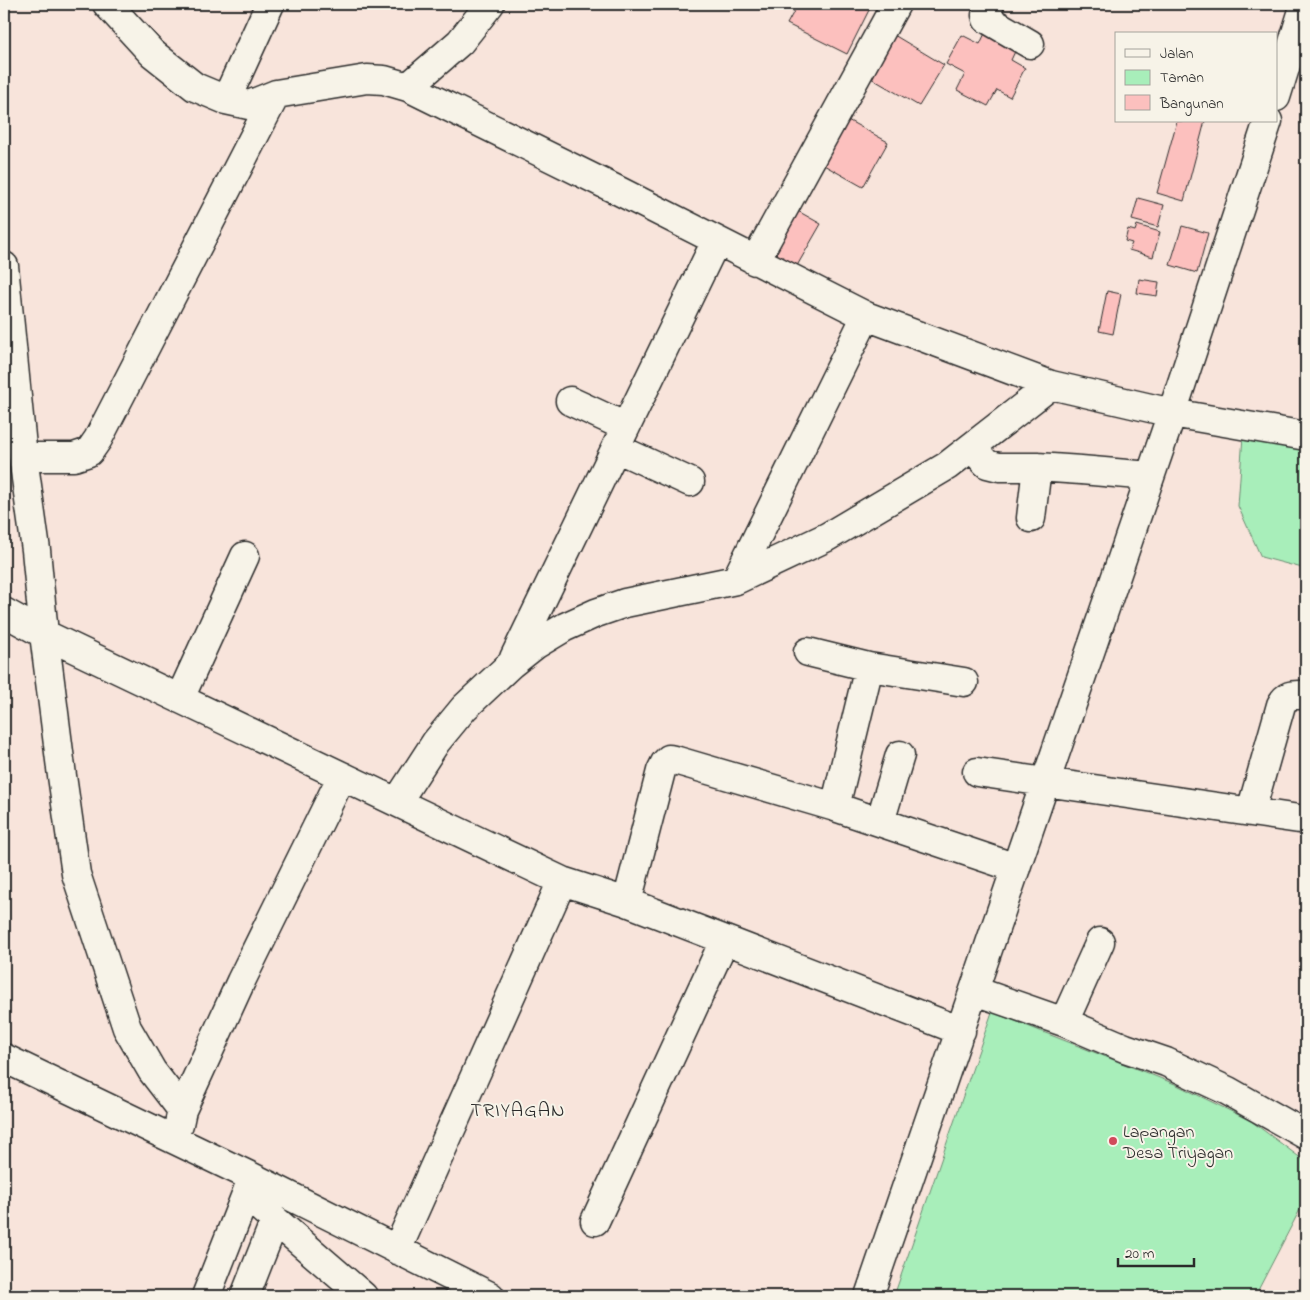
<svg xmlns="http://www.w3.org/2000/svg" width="1310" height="1300" viewBox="0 0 1310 1300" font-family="'Indie Flower',sans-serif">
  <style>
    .green { fill: #a8eeba; stroke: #6a8c72 }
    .building { fill: #fcc0be; stroke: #2b2b2b }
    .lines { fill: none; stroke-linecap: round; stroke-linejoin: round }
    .minor-casing { stroke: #2b2b2b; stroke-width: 31 }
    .minor { stroke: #f7f3e8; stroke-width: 28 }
    .poi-dot { fill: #d1495b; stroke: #f7f3e8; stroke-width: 2 }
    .labels { text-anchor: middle; stroke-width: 4; stroke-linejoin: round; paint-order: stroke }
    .poi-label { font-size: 18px; fill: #2b2b2b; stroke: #f7f3e8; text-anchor: start }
    .quarter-label { font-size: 20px; letter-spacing: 1px; fill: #2b2b2b; stroke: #f7f3e8 }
  </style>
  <rect width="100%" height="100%" fill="#f8e4db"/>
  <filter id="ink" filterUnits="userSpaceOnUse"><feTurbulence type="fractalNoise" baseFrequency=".02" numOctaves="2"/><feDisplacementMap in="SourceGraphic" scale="10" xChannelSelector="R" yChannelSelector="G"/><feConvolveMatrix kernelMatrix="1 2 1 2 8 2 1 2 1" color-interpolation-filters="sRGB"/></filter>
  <g filter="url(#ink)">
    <path class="green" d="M1243,436L1306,446V569L1261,557L1238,506Z
      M992,1012L1175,1084L1251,1121L1306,1162V1198L1255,1296H894Z"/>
    <path class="building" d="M798,4H872L847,54L787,24Z
      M987,29L1018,45L1011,60L1025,68L1010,97L997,90L988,106L957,90L965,74L946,64L962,35L980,44Z
      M894,35L944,65L919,106L869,77Z
      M846,119L888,142L863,187L822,164Z
      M1177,121H1205L1184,201L1157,193Z
      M1138,198L1164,205L1158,227L1132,220Z
      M796,210L821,224L794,271L770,258Z
      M1137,225L1160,232L1153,257L1129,250L1132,243L1125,241L1128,229L1135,231Z
      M1182,226L1208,233L1197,273L1170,265Z
      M1139,279L1159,282L1157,296L1137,293Z
      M1107,291L1121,294L1113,334L1099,331Z"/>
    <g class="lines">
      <defs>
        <path id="minor" d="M107,4L152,53L195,87L226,100L249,105L276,94L367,79L384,80L408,87L619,191L866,316
          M990,4L986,15L987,19L1030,44
          M408,87L460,42L490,4
          M1276,97L1305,4
          M226,100L270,4
          M755,261L896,4
          M4,266L23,457L36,550L44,634L62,776L76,874L127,1028L152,1071L182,1110
          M570,401L626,427
          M616,448L690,482
          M972,448L987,464L999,467H1037L1081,470L1150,476
          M23,457H74L89,452L98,439L276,94
          M1031,518L1037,467
          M736,580L866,316L1051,385L1172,413L1268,121
          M4,612L44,634L562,881L627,902L961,1031
          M808,652L869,667L964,682
          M514,658L716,241
          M180,698L245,556
          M977,772L1306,820
          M397,802L436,742L464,708L511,664L535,645L565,627L596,613L625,603L736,580L827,537L947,466L1051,385
          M835,807L869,667
          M1251,811L1281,705C1287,693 1294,695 1306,695
          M880,822L900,755
          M627,902L661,771L665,763L669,759L678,761L835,807L1016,868
          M975,991L1064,1022L1125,1048L1166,1062L1228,1091L1306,1135
          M1064,1022L1100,942
          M4,1058L252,1177L490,1296
          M179,1124L182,1110L241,981L342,776
          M246,1195L363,1296
          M595,1221L724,941
          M397,1250L562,881
          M206,1296L252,1179
          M245,1296L275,1220
          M869,1296C971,1002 1070,707 1172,413L1306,436"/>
      </defs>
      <use href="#minor" class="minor-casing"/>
      <use href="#minor" class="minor"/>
    </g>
  </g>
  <circle class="poi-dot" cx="1113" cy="1141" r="5"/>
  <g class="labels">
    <g class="poi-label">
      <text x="1123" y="1137">Lapangan<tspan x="1123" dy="21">Desa Triyagan</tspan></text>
    </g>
    <g class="quarter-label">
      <text x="518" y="1116">TRIYAGAN</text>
    </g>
  </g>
  <rect width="1310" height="1300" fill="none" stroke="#f7f3e8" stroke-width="20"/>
  <rect x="10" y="10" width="1290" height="1280" fill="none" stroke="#2b2b2b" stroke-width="2" filter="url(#ink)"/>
  <rect x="1115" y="32" width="162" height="90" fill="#f7f3e8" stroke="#a5a39c"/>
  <rect x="1125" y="49" width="25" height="8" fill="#f7f3e8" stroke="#a5a39c"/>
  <text x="1160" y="58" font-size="15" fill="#2b2b2b">Jalan</text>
  <rect x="1125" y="70" width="25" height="15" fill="#a8eeba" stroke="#a5a39c"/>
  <text x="1160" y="82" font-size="15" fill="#2b2b2b">Taman</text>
  <rect x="1125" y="95" width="25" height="15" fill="#fcc0be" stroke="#a5a39c"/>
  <text x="1160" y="108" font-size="15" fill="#2b2b2b">Bangunan</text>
  <path d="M1118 1258v8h76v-8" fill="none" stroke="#2b2b2b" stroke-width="2.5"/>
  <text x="1125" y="1258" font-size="15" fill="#2b2b2b" stroke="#f7f3e8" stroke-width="4" paint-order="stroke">20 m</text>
</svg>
